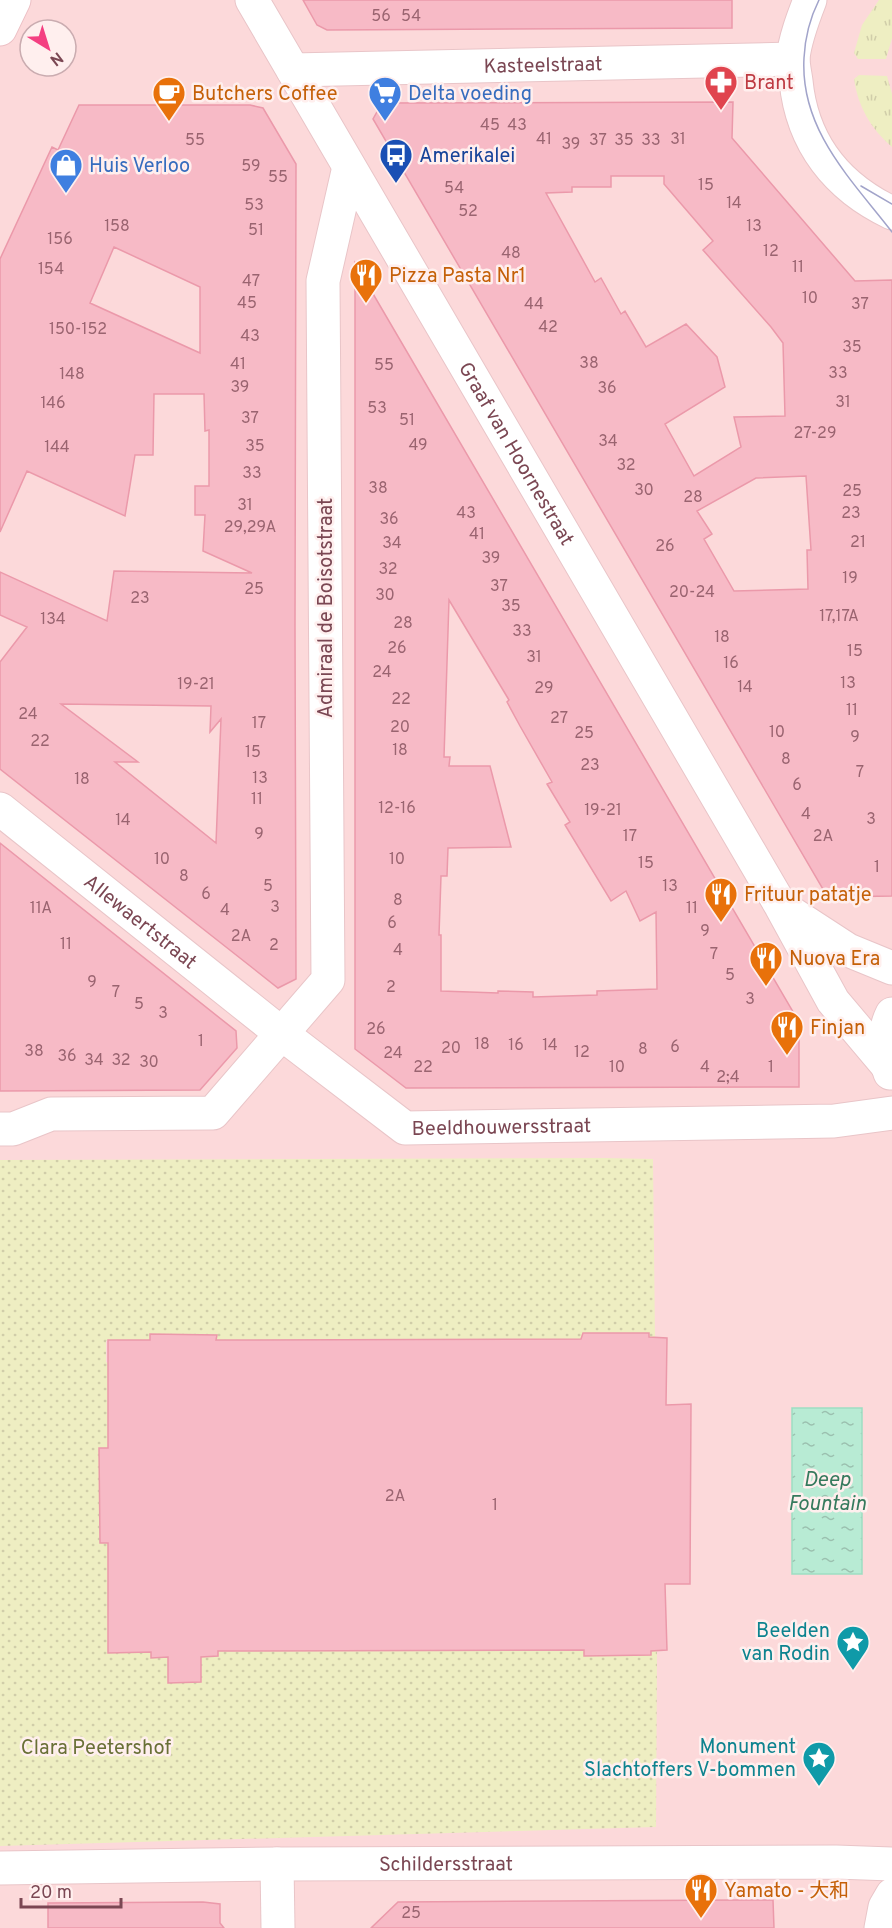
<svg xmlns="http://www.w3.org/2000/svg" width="892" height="1928" viewBox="0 0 892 1928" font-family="Overpass,'Noto Sans SC',sans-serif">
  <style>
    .residential { fill: #fcd9da; fill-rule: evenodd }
    .grass { fill: url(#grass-tufts) }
    .park { fill: url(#park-dots) }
    .water { fill: url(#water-ripples); stroke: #9ddec2; stroke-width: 1.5 }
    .building { fill: #f7bac6; stroke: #eb99aa; stroke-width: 1.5; fill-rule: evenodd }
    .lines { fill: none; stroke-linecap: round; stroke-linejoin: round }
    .street-casing { stroke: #e9c5c8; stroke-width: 35 }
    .secondary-casing { stroke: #ecbfc4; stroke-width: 35 }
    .street { stroke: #fff; stroke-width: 33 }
    .secondary { stroke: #fff; stroke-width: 33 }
    .tram { stroke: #a2a4ca; stroke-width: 1.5 }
    .labels { text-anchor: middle; stroke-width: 5; stroke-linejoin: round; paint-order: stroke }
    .number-label { font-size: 16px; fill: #9a6470 }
    .street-label { font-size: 20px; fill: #7b4753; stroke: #ffefee }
    .health-label { font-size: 20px; fill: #be3a42; stroke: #ffefee; text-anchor: start }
    .food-label { font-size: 20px; fill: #c56008; stroke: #ffefee; text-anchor: start }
    .shop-label { font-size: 20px; fill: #366cbe; stroke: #ffefee; text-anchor: start }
    .transit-label { font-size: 20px; fill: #164399; stroke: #ffefee; text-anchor: start }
    .culture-label { font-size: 20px; fill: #0d838f; stroke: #ffefee; text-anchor: end }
    .park-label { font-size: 20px; fill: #697036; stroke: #ffefee }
    .water-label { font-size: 21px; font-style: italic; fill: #367a5d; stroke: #ffefee }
  </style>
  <defs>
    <pattern id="grass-tufts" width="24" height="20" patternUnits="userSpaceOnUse" patternTransform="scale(1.5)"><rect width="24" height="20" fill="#eeeec2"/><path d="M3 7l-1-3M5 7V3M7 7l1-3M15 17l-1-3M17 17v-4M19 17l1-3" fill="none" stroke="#d0cda9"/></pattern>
    <pattern id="park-dots" width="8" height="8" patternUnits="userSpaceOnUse" patternTransform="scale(1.5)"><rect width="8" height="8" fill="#eeeec2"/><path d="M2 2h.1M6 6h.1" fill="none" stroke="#d0cda9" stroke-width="1.8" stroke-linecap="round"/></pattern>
    <pattern id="water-ripples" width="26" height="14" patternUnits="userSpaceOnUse" patternTransform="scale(1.5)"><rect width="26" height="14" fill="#b8ebd4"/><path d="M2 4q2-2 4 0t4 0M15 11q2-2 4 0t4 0" fill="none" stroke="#9bc0af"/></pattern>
  </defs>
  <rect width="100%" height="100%" fill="#fee7e6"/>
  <path class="residential" d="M0,0H892V1928H0ZM30,30H66V66H30Z"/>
  <path class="grass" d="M879,0H892V38L886,59H858L854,53L862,25Z
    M859,75L887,76L892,94V147C871,129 858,107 854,79Z"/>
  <path class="park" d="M604,1158L653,1159L655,1338L649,1337V1333H583L581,1339L216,1340V1335L151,1334L149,1341L108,1340L106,1341V1362L108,1363V1448H99L100,1542L108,1543L151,1652L152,1658L168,1657L169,1683L201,1682V1657L218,1656V1651L584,1650V1656L650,1655L651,1651H657L656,1827L0,1846V1160Z"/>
  <path class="water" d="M792,1408H862V1574H792Z"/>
  <path class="building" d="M303,0H732V28L327,30L317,25Z
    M733,102L732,138L855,281L892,280V896L836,897L824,891L373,119L382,103ZM611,176H664V184L713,241L703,250L771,327L783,343L785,416L734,417L741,447L694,476L665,424L725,387L717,357L686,324L646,347L625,311L621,314L601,278L595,282L546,193L572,192V187H611ZM806,476L811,550H807L808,589L734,591L704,539L712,534L697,511L756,478Z
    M79,105H250L263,108L296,164L295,627L296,979L278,988L0,769V662L27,627L0,615V572L107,621L114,571L252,573L203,551L205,515H195V486H209V430L205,431L204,394H154L153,455H135L125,516L27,471L0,532V259L52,147L58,150ZM114,247L200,287V353L90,303ZM61,704L211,706L210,732L221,719L216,843L115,762H138Z
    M355,263L799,1022V1087L406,1088L355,1049ZM449,600L509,700L507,702L520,726L552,782L547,784L570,822L565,825L611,901L626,891L640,921L656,912L657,989L597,991V995L533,997V992L498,991V993L441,991V935H439L441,876H447L448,848L511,847L490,766H449L450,757H444Z
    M0,843L236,1031L237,1048L200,1090L0,1091Z
    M583,1333H649V1337L667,1338L666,1405L691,1404L690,1584H665L667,1650L651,1651V1655L584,1656V1650L218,1651V1656L201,1657V1682L168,1683V1657L151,1658V1652L108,1653V1543H100L99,1448H108V1340H150V1334L217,1335L216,1340L581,1339Z
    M744,1900H773L774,1928H371L398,1902Z
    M203,1902L220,1904V1923L224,1928H48V1903Z"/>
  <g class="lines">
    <defs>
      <g id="street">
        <path id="s1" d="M252,0L781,906L833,1001L886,1064"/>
        <path d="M810,0C803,18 795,39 793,58C793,65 795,74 796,81C802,143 837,187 892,213"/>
        <path id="s2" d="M293,70L793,59"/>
        <path id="s3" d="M0,809L282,1034L405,1128L834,1121L892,1113"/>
        <path d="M785,909L848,950L892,968"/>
        <path d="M890,1073C883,1054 883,1032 892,1014"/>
        <path d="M0,1129H13L51,1114L213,1113L328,980L323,281L349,167"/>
        <path d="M277,1864L278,1928"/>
        <path id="s4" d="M0,1868L277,1864L836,1862L892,1864"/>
        <path d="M881,1928L885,1907L892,1895"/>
      </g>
      <path id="secondary" d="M0,29L14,0"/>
    </defs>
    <use href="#street" class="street-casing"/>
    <use href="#secondary" class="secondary-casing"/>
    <use href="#street" class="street"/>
    <use href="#secondary" class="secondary"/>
    <path class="tram" d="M819,0C810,18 805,38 804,58C800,130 851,179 892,232
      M861,186L892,204"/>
  </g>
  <defs>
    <symbol id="pharmacy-pin" viewBox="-11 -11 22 30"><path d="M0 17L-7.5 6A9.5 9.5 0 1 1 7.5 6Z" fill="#e0444e" stroke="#ffefee"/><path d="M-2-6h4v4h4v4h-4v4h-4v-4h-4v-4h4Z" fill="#fff"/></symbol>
    <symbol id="cafe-pin" viewBox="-11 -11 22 30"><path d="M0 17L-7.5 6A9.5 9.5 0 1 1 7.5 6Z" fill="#e8710a" stroke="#ffefee"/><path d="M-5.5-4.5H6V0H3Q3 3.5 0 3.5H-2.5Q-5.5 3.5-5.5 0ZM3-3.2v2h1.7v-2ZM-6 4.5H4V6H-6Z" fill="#fff"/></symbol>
    <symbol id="supermarket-pin" viewBox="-11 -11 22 30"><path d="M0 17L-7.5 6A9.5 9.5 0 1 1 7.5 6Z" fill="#3f7fe0" stroke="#ffefee"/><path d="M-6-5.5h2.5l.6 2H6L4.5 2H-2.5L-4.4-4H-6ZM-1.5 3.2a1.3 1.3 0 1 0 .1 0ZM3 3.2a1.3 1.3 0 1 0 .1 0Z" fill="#fff"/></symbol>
    <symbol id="bus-pin" viewBox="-11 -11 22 30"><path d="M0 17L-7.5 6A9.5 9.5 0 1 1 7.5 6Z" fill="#1a4fb4" stroke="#ffefee"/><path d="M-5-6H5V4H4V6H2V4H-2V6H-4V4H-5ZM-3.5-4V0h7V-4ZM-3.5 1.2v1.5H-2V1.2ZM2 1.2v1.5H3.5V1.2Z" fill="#fff"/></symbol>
    <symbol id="shop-pin" viewBox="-11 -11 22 30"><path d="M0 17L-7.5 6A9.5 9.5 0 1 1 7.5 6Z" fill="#3f7fe0" stroke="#ffefee"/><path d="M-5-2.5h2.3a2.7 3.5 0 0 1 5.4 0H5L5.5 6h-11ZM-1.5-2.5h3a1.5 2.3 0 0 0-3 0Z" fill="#fff"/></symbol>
    <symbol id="restaurant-pin" viewBox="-11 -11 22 30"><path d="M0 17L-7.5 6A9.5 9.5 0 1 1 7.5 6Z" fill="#e8710a" stroke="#ffefee"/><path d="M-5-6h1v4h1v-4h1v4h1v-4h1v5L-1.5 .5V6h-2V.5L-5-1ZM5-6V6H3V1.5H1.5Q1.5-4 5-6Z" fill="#fff"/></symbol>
    <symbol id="sight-pin" viewBox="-11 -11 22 30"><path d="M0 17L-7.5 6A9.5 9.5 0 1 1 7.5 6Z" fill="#0f9aa8" stroke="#ffefee"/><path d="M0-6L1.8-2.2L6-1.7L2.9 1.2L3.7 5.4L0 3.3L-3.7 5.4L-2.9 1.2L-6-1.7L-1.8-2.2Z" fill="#fff"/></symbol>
  </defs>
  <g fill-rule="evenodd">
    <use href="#pharmacy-pin" x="702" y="63" width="38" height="52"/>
    <use href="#cafe-pin" x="150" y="74" width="38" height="52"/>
    <use href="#supermarket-pin" x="366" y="74" width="38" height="52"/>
    <use href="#bus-pin" x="377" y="136" width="38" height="52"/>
    <use href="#shop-pin" x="47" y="146" width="38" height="52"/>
    <use href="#restaurant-pin" x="347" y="256" width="38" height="52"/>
    <use href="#restaurant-pin" x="702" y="875" width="38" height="52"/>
    <use href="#restaurant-pin" x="747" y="939" width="38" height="52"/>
    <use href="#restaurant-pin" x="768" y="1008" width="38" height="52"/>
    <use href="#sight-pin" x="834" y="1623" width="38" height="52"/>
    <use href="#sight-pin" x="800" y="1739" width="38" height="52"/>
    <use href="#restaurant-pin" x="682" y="1871" width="38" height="52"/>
  </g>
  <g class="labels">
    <g class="number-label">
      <text x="381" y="21">56</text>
      <text x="411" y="21">54</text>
      <text x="490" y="130">45</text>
      <text x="517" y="130">43</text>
      <text x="544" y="144">41</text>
      <text x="678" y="144">31</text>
      <text x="195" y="145">55</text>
      <text x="598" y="145">37</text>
      <text x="624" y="145">35</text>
      <text x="651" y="145">33</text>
      <text x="571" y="149">39</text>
      <text x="251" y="171">59</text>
      <text x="278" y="182">55</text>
      <text x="706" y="190">15</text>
      <text x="454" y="193">54</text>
      <text x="734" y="208">14</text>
      <text x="254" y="210">53</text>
      <text x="468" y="216">52</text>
      <text x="117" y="231">158</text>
      <text x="754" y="231">13</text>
      <text x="256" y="235">51</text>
      <text x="60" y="244">156</text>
      <text x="771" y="256">12</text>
      <text x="511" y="258">48</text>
      <text x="798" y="272">11</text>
      <text x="51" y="274">154</text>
      <text x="251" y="286">47</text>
      <text x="810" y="303">10</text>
      <text x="247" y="308">45</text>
      <text x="534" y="309">44</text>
      <text x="860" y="309">37</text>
      <text x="548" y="332">42</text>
      <text x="78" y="334">150-152</text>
      <text x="250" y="341">43</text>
      <text x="852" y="352">35</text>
      <text x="589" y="368">38</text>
      <text x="238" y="369">41</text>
      <text x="384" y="370">55</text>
      <text x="838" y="378">33</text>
      <text x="72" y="379">148</text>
      <text x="240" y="392">39</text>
      <text x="607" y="393">36</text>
      <text x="843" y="407">31</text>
      <text x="53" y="408">146</text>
      <text x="377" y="413">53</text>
      <text x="250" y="423">37</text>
      <text x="407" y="425">51</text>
      <text x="815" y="438">27-29</text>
      <text x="608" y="446">34</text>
      <text x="418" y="450">49</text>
      <text x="255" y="451">35</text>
      <text x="57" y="452">144</text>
      <text x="626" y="470">32</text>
      <text x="252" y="478">33</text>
      <text x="378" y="493">38</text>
      <text x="644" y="495">30</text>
      <text x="852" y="496">25</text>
      <text x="693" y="502">28</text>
      <text x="245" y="510">31</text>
      <text x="466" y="518">43</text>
      <text x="851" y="518">23</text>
      <text x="389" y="524">36</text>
      <text x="250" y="532">29,29A</text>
      <text x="477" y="539">41</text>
      <text x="858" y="547">21</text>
      <text x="392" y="548">34</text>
      <text x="665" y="551">26</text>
      <text x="491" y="563">39</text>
      <text x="388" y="574">32</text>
      <text x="850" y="583">19</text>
      <text x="499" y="591">37</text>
      <text x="254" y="594">25</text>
      <text x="692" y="597">20-24</text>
      <text x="385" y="600">30</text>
      <text x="140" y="603">23</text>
      <text x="511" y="611">35</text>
      <text x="839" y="621">17,17A</text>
      <text x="53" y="624">134</text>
      <text x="403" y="628">28</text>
      <text x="522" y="636">33</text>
      <text x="722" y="642">18</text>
      <text x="397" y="653">26</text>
      <text x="855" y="656">15</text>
      <text x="534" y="662">31</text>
      <text x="731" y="668">16</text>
      <text x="382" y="677">24</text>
      <text x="848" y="688">13</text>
      <text x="196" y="689">19-21</text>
      <text x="745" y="692">14</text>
      <text x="544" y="693">29</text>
      <text x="401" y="704">22</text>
      <text x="852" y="715">11</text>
      <text x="28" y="719">24</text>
      <text x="559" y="723">27</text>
      <text x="259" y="728">17</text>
      <text x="400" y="732">20</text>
      <text x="777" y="737">10</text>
      <text x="584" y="738">25</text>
      <text x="855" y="742">9</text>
      <text x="40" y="746">22</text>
      <text x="400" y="755">18</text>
      <text x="253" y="757">15</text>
      <text x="786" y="764">8</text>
      <text x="590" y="770">23</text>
      <text x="860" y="777">7</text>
      <text x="260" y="783">13</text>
      <text x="82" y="784">18</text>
      <text x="797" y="790">6</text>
      <text x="257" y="804">11</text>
      <text x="397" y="813">12-16</text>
      <text x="603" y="815">19-21</text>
      <text x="806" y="819">4</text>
      <text x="871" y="824">3</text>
      <text x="123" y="825">14</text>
      <text x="259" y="839">9</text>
      <text x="630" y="841">17</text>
      <text x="823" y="841">2A</text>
      <text x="162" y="864">10</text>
      <text x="397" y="864">10</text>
      <text x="646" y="868">15</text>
      <text x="877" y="872">1</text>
      <text x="184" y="881">8</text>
      <text x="268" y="891">5</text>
      <text x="670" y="891">13</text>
      <text x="206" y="899">6</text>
      <text x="398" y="905">8</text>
      <text x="275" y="912">3</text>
      <text x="41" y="913">11A</text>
      <text x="692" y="913">11</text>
      <text x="225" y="915">4</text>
      <text x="392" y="928">6</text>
      <text x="705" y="936">9</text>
      <text x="241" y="941">2A</text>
      <text x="66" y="949">11</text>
      <text x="274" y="950">2</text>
      <text x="398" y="955">4</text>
      <text x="714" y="959">7</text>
      <text x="730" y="980">5</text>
      <text x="92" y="987">9</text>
      <text x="391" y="992">2</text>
      <text x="116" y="997">7</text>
      <text x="750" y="1004">3</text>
      <text x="139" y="1009">5</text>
      <text x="163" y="1018">3</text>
      <text x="376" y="1034">26</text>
      <text x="201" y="1046">1</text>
      <text x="482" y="1049">18</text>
      <text x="516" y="1050">16</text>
      <text x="550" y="1050">14</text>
      <text x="675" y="1052">6</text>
      <text x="451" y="1053">20</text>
      <text x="643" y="1054">8</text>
      <text x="34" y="1056">38</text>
      <text x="582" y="1057">12</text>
      <text x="393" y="1058">24</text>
      <text x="67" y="1061">36</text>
      <text x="94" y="1065">34</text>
      <text x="121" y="1065">32</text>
      <text x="149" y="1067">30</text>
      <text x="423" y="1072">22</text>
      <text x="617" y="1072">10</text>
      <text x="705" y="1072">4</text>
      <text x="771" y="1072">1</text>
      <text x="728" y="1082">2;4</text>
      <text x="395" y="1501">2A</text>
      <text x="495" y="1510">1</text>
      <text x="411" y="1918">25</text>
    </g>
    <g class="street-label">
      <text dy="7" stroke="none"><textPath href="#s2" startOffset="250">Kasteelstraat</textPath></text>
      <text dy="7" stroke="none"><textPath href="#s1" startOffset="525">Graaf van Hoornestraat</textPath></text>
      <text transform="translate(325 608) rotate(-90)" y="7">Admiraal de Boisotstraat</text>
      <text dy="7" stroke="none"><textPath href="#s3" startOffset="180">Allewaertstraat</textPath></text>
      <text dy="7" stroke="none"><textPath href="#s3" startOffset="612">Beeldhouwersstraat</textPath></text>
      <text dy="7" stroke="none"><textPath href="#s4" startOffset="446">Schildersstraat</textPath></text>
    </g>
    <g class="health-label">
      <text x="744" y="89">Brant</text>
    </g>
    <g class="food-label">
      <text x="192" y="100">Butchers Coffee</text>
      <text x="389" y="282">Pizza Pasta Nr1</text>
      <text x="744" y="901">Frituur patatje</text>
      <text x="789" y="965">Nuova Era</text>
      <text x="810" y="1034">Finjan</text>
      <text x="724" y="1897">Yamato - 大和</text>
    </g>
    <g class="shop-label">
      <text x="408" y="100">Delta voeding</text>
      <text x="89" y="172">Huis Verloo</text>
    </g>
    <g class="transit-label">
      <text x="419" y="162">Amerikalei</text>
    </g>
    <g class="culture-label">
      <text x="830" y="1637">Beelden<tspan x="830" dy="23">van Rodin</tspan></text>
      <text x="796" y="1753">Monument<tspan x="796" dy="23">Slachtoffers V-bommen</tspan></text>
    </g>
    <g class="park-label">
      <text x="96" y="1754">Clara Peetershof</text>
    </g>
    <g class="water-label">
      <text x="827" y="1486">Deep<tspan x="827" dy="24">Fountain</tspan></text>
    </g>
  </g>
  <g transform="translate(48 48) rotate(142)"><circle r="28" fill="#ffefee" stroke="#caacb0" stroke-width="1.5"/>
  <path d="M0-4.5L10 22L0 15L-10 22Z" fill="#f43f81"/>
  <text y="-9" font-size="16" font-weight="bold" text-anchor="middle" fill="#7b4753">N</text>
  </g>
  <path d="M21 1898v9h100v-9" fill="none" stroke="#7b4753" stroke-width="3"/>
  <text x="30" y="1898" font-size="18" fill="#7b4753" stroke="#ffefee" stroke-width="4.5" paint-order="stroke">20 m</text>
</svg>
